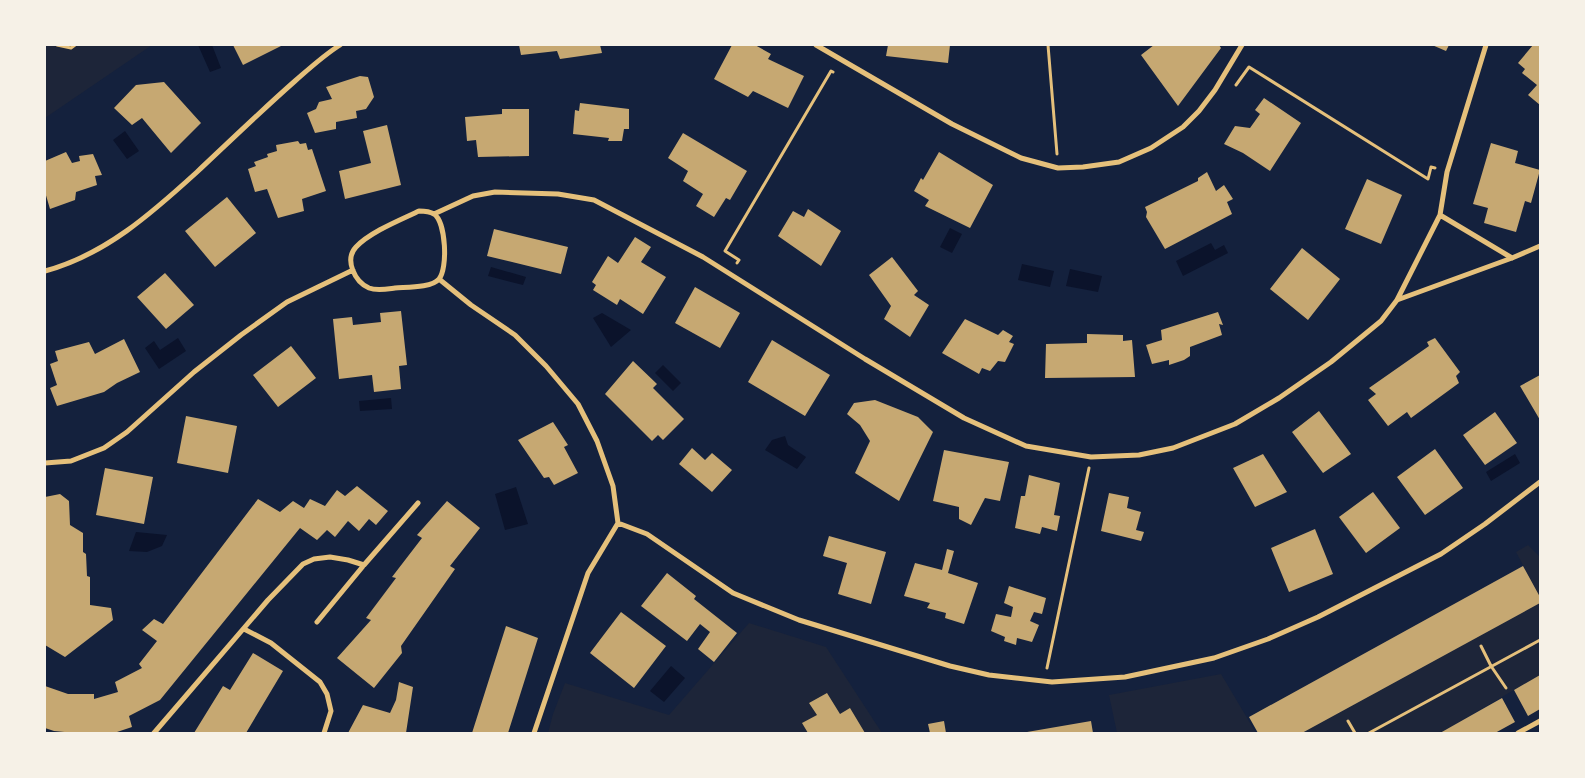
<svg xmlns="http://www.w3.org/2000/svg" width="1585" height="778" viewBox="0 0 1585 778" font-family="'Noto Serif',serif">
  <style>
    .green { fill: #1d2539 }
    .water { fill: #0b132b }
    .building { fill: #c6a872 }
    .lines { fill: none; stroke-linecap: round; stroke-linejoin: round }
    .path { stroke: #e5c07b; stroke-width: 3 }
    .minor { stroke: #e5c07b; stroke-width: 5 }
  </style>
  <rect width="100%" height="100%" fill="#14213d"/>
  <path class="green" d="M45,45H152L45,118Z
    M1528,545L1540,557V597L1516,552Z
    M1540,603V675L1440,733H1302Z
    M749,623L826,647L882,733H548L553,714L565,683L669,715Z
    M1221,674L1256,733H1117L1109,695Z"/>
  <path class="water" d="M198,45H212L221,68L210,72Z
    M125,131L139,151L127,159L113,140Z
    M950,228L962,234L952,253L940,247Z
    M1211,243L1215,250L1224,245L1228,253L1183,276L1176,261Z
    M1022,264L1054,271L1050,287L1018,280Z
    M491,267L526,277L523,285L488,276Z
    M1070,269L1102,276L1098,292L1066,286Z
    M602,313L631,330L611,347L593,318Z
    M178,338L186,351L159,369L145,348L154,341L160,350Z
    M663,365L681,383L673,391L655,373Z
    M391,398L392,409L360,411L359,401Z
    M785,436L788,445L806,457L797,469L765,450L772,440Z
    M1515,454L1520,463L1491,481L1486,472Z
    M516,487L528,524L505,530L495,494Z
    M136,532L167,535L162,546L147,552L129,551Z
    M671,666L685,678L664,702L650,691Z"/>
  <path class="building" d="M233,45H283L243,65Z
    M519,45H600L602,53L560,59L557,51L521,55Z
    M732,45H755L771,54L768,59L804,76L788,108L753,91L748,97L714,79Z
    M888,45H950L948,63L886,56Z
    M1154,45H1219L1221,48L1178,106L1141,55Z
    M1432,45H1449L1446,51Z
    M1533,45H1538L1540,47V105L1528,95L1537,85L1522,73L1525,69L1518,63Z
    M360,76L368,77L374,97L366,109L356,111L357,118L336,122V129L315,133L307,113L316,109L319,102L332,99L326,87Z
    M164,82L201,123L171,153L142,118L132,125L114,108L136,85Z
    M1264,98L1301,123L1270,171L1243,153L1224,144L1235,126L1250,128L1260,114L1255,110Z
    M580,103L629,109V129H624L622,141H608L609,138L573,134L575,110L579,111Z
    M502,109H529V156L478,157L476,140L467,141L465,117L502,114Z
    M387,125L401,185L345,199L339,171L371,163L363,131Z
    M683,133L747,171L730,200L726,198L714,217L696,206L703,194L683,181L688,171L668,158Z
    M298,141L300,144L306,143L308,150L312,149L326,191L302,199L304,211L278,218L267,189L255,192L248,169L256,166L254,162L268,157L267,154L277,151L276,145Z
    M1491,143L1518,151L1515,163L1540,170L1531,203L1525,201L1516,232L1484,223L1488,208L1473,204Z
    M66,152L72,163L80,161L79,156L93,154L102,175L95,176L97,185L76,192L75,200L50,209L45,192V161Z
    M939,152L993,185L970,228L925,206L929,200L914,191L921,178L923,180Z
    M1207,172L1216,191L1224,185L1233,199L1227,202L1232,214L1165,249L1146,217L1147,212L1145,207L1198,181V178Z
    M1367,179L1402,195L1381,244L1345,229Z
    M227,197L256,233L215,267L185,231Z
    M808,209L841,231L821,266L778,236L793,211L804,217Z
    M494,229L568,247L561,274L487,256Z
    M635,237L651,247L641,262L666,277L643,314L620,299L617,305L593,290L596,285L592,282L608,256L618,263Z
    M1302,248L1340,279L1308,320L1270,289Z
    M892,257L918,291L914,295L929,305L910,337L884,319L891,306L869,275Z
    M165,273L194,305L166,329L137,297Z
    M695,287L740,313L720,348L675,323Z
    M401,311L407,365L399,366L401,389L374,392L372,375L339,379L333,319L352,317L353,325L381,322L380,313Z
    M1218,312L1223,325L1219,324L1222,335L1190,347V356L1184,360L1169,365V360L1152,364L1146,345L1162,340L1161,330Z
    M965,319L998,335L1003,330L1013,336L1009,342L1014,344L1005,362L998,361L990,371L982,368L979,374L942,353Z
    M1087,334L1123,335V341L1132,340L1135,377L1045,378L1046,344L1087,343Z
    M1435,338L1460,372L1456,376L1459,383L1411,418L1407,412L1388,426L1368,400L1376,394L1369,388L1429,346L1427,342Z
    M124,339L140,372L117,383L104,392L57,406L50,388L57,385L50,364L58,361L55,351L89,342L95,354Z
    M772,340L830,375L805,416L748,382Z
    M291,346L316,378L278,407L253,375Z
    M633,361L657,384L653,388L684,419L663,440L658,435L652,441L605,394Z
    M1540,375V420L1520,386Z
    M875,400L918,417L933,432L899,501L855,473L870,441L860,425L847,414L854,403Z
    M1319,411L1351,454L1323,473L1292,432Z
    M1495,412L1517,443L1485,465L1463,435Z
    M186,416L237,426L228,473L177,463Z
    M553,422L568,445L564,447L578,473L554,485L549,477L544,478L518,440Z
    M692,448L705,460L712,453L732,470L712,492L679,464Z
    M1435,449L1463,488L1425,515L1397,477Z
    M944,450L1009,462L1000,501L985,498L971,525L959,519V507L933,501Z
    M1263,454L1287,492L1255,507L1233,468Z
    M105,468L153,477L144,524L96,515Z
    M1029,475L1060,483L1054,515L1060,516L1057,531L1042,527L1040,534L1015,528L1021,496H1025Z
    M357,486L388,511L376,525L369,519L359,531L348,521L335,537L327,530L317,540L300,528L160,700L129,716L132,727L114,733H75L54,731L45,728V686L68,694H94V699L118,692L115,682L142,668L139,664L157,641L142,630L154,619L163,624L258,499L280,512L293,501L304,508L310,499L325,506L337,490L345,496Z
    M1373,492L1400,528L1366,553L1339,517Z
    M1109,493L1129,497L1127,508L1141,512L1136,530L1144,532L1141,541L1101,531Z
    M60,494L69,501L70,525L83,533V552L86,554L87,576L90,577V605L111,608L113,620L65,657L45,645V497Z
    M447,501L480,528L450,566L455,569L401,646L402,653L374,688L337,658L371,620L366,618L396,578L392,577L422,538L417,535Z
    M1315,529L1333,574L1289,592L1271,548Z
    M829,536L886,552L871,604L838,594L847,563L823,556Z
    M947,549L954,551L948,573L978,583L964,624L945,618L946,613L927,608L930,603L904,596L915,563L942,570Z
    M1523,566L1540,597V603L1302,733H1258L1249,717Z
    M667,573L696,596L694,599L737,633L714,662L698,649L710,632L700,624L687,641L641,606Z
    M1009,586L1046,598L1042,614L1034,612L1030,621L1039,625L1032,642L1017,638L1016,645L1004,641L1005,637L991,631L996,614L1011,617L1013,607L1004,603Z
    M621,612L666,646L634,688L590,653Z
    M506,626L538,638L508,733H472Z
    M253,653L283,671L246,733H194L223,686L230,690Z
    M1540,675V709L1528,716L1514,690Z
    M399,682L413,687L406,733H348L363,705L390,713L396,700Z
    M827,693L840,714L850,708L865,733H808L802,723L817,715L809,703Z
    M1502,698L1515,722L1495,733H1440Z
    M944,721L946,733H930L928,724Z
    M1091,721L1093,733H1027V732Z"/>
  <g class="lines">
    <path class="path" d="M57,45L71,48L75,45
      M1048,45L1057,154
      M1236,85L1249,67L1428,179L1431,167L1435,168
      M737,263L739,260L725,251L831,71L833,72
      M1481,646L1491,666L1506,688
      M1047,668L1089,468
      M1348,721L1355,733
      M1369,733L1540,640"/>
    <path class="minor" d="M816,45L952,124L1021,158L1058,168L1083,167L1119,162L1151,148L1183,127L1199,111L1215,90L1242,45
      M419,211C424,211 429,211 434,214C446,222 448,268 439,279C432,288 406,287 395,288C387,289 377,291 369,288C355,282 344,260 356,247C370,232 400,220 419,211Z
      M434,214L473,196L495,192L558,194L594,200L703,257L865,359L964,418L1026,446L1091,457L1139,455L1173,448L1235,424L1279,398L1331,362L1381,321L1397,300L1512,258L1540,246
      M1440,215L1512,258
      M45,271C105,255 152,213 197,172C230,141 262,110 295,81C310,68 324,55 340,45
      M439,279L471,305L515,335L546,366L578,404L597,441L613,486L618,523
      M1397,300L1440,215L1447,172L1486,45
      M45,463L71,461L104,448L127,432L194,372L241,335L287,302L353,270
      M618,523L647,534L733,593L799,620L950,666L989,675L1052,682L1125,677L1214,658L1268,639L1318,617L1441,554L1485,524L1540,482
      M317,622L364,565L418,503
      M244,629L271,643L320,682L327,694L331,711L324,733
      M154,733L268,600L303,564L314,559L330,557L348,560L364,565
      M534,733L588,573L618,523
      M1518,733L1540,721"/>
  </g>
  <rect width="1585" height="778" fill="none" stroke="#f6f1e7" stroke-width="92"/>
</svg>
